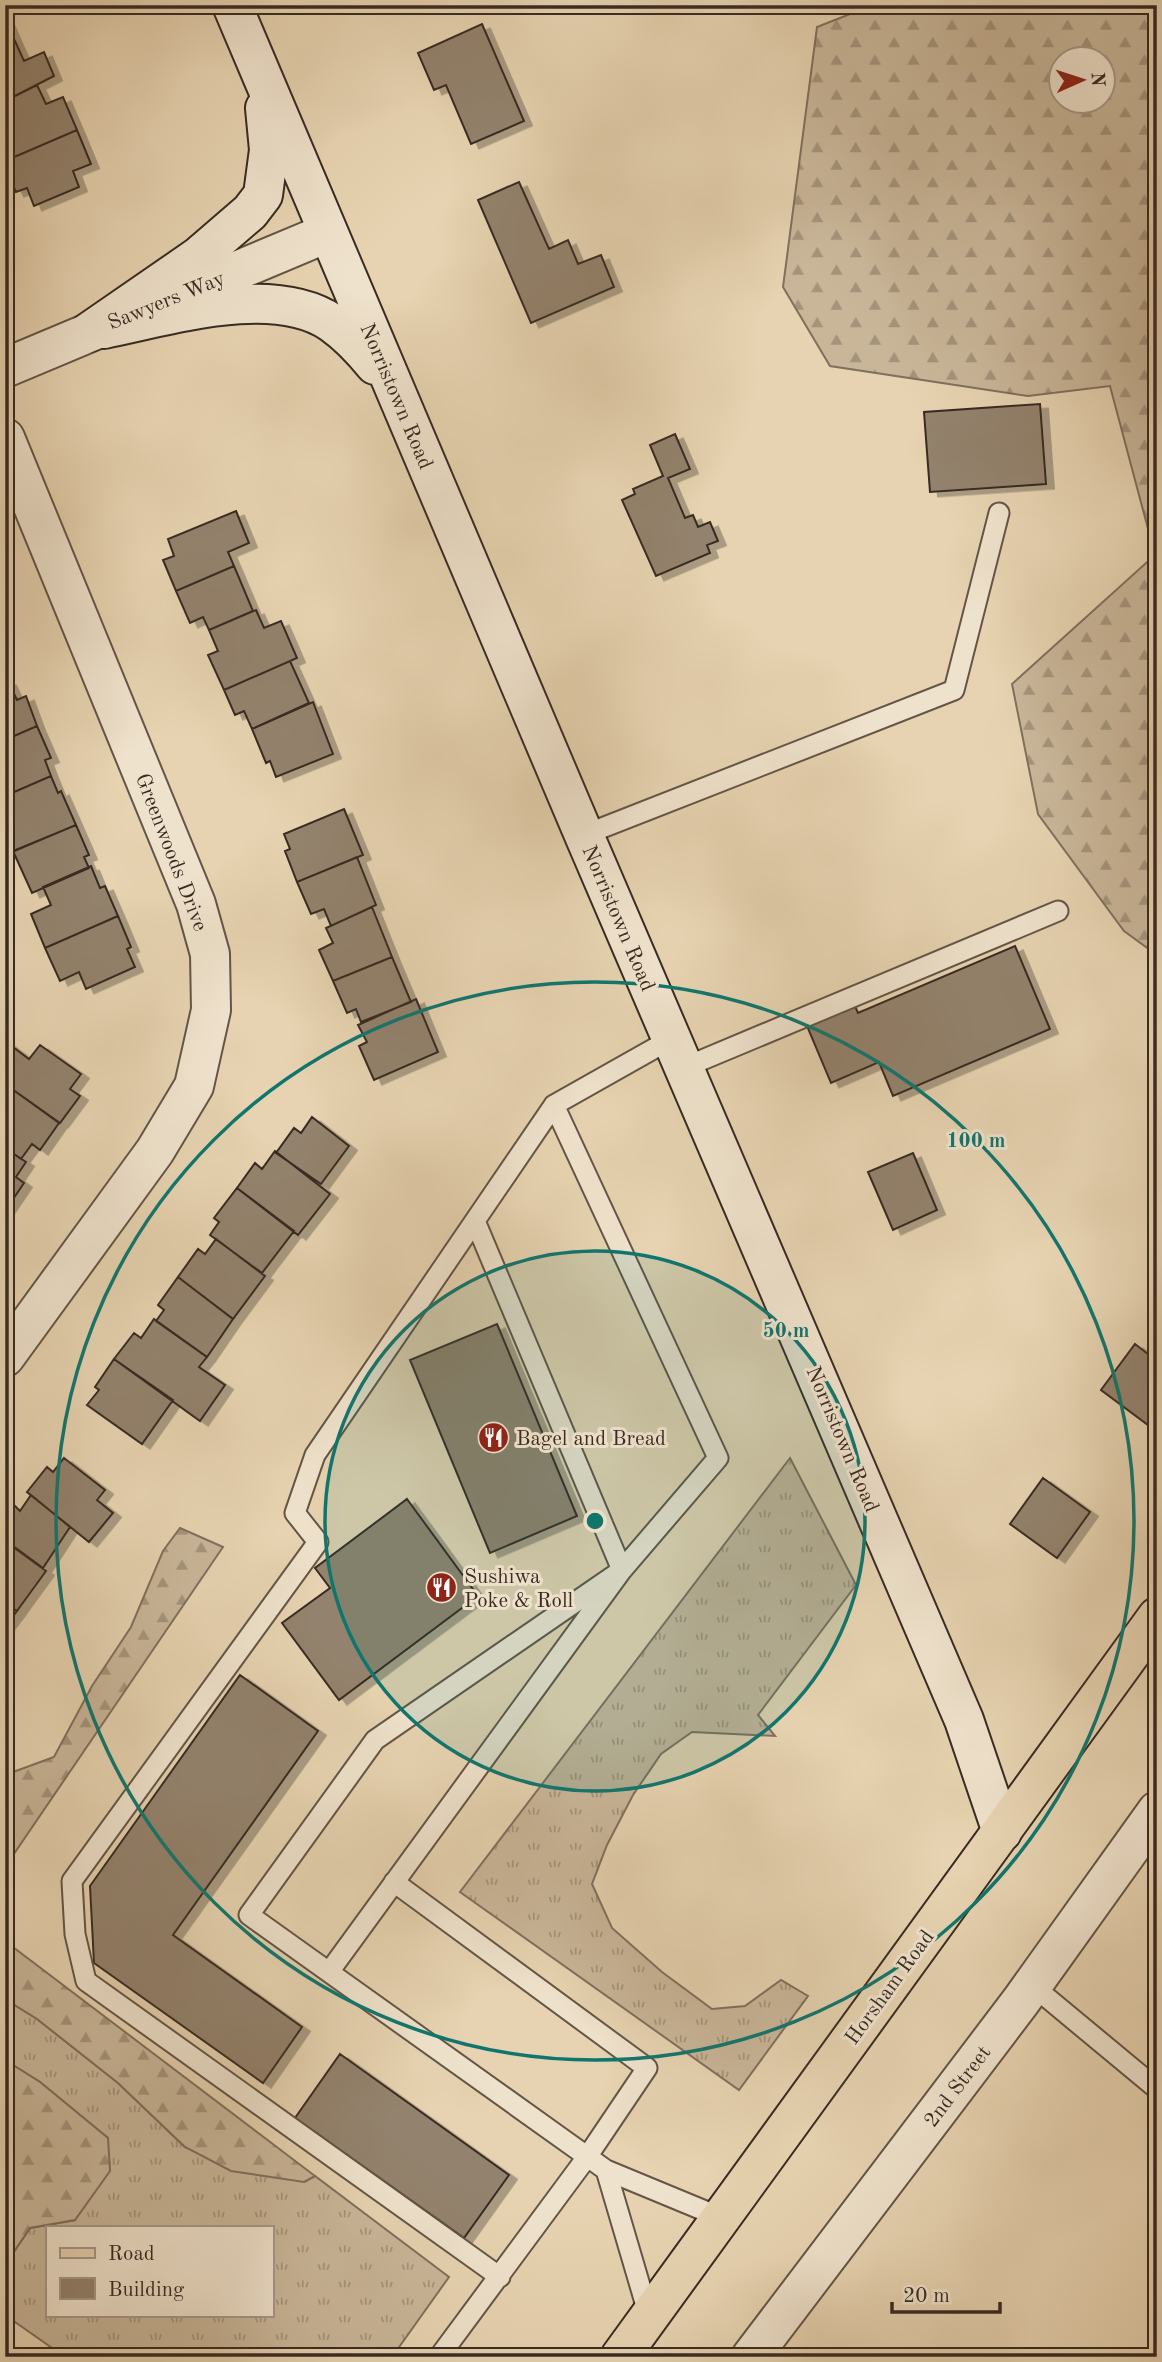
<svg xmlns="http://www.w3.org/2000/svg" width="1162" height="2362" viewBox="0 0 1162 2362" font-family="'Old Standard TT',serif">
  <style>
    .grass { fill: url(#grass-tufts); stroke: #80705e; stroke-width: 2; fill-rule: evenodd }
    .forest { fill: url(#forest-firs); stroke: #80705e; stroke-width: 2; fill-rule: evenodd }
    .building { fill: #93826d; stroke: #382b23; stroke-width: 2; filter: url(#shadow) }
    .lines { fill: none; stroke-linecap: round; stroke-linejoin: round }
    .lane-casing { stroke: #645546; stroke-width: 23 }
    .street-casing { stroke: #645546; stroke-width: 42 }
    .secondary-casing { stroke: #382b23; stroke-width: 42 }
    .primary-casing { stroke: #382b23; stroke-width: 42 }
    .lane { stroke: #efe2cc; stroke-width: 19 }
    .street { stroke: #efe2cc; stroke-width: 38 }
    .secondary { stroke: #efe2cc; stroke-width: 38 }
    .primary { stroke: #e7d3b1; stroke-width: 38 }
    .ring { fill: none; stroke: #0f766e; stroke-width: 3.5 }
    .labels { text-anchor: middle; stroke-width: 6; stroke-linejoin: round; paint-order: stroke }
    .street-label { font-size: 21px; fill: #382b23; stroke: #efe2cc }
    .poi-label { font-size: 21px; fill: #382b23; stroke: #efe2cc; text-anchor: start }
    .centre { fill: #0f766e; stroke: #efe2cc; stroke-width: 3.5 }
    .ring-label { font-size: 21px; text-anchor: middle; font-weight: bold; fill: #0f766e; stroke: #efe2cc; stroke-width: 6; stroke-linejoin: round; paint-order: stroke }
  </style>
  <defs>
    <pattern id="grass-tufts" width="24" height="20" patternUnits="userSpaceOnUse" patternTransform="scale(1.75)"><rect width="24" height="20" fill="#c9b699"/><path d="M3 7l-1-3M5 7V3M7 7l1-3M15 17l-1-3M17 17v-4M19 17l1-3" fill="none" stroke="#a4947c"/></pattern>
    <pattern id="forest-firs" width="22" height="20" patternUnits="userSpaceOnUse" patternTransform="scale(1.75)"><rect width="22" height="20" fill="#c9b699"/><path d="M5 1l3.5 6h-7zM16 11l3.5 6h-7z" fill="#a4947c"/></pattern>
    <filter id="shadow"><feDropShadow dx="8" dy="4.5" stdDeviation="0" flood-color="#0004"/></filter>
  </defs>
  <rect width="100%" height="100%" fill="#e7d3b1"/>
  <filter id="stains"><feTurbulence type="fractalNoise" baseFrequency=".00286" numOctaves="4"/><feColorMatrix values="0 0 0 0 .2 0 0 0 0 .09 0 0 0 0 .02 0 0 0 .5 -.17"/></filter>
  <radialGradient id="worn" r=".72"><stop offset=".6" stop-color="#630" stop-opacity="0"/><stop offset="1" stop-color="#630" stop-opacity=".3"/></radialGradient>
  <path class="grass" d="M790,1458L856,1585L758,1715L775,1736L692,1732L661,1754L633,1795L607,1845L592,1884L612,1928L662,1972L712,2009L745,2006L781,1980L808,1996L739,2090L460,1892Z
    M5,1999L37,2019L118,2083L185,2147L304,2182L315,2176L449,2277L392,2357H65L5,2315V2265L30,2228L75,2220L108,2138L40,2082L5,2060ZM47,2227H271V2315H47Z"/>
  <path class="forest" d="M873,5H1157V955L1124,931L1038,814L1012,684L1155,555L1110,386L1028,396L830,366L783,287L817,27ZM1060,60H1102V102H1060Z
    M180,1528L223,1547L5,1867V1775L54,1757L92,1686L131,1627L163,1551Z
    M5,1941L315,2176L304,2182L231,2171L185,2147L118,2083L37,2019L5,1999Z
    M5,2060L40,2082L108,2138L110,2171L75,2220L30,2228L5,2265Z"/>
  <path class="building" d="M5,18L15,41L5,46Z
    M482,24L524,121L471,144L446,85L434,90L418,53Z
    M15,41L24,61L44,52L54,76L5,101V46Z
    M37,85L46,104L63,97L77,130L5,161V101Z
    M77,130L91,164L73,171L79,187L34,206L27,188L16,192L5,169V161Z
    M519,182L549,249L568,240L578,264L601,255L614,287L531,323L478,200Z
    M1040,404L1046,484L930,492L924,412Z
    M675,434L690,469L668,478L685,518L693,515L698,527L710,522L718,541L707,545L710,553L656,576L622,500L635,494L633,489L663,476L650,445Z
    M236,511L249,543L228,552L234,566L176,591L163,560L174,556L168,539Z
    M234,566L253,611L209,630L203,617L190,623L176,591Z
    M256,610L264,628L281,621L297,658L224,690L208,655L218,651L209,630Z
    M290,661L309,703L252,729L244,711L235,715L224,690Z
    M8,681L17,700L26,696L37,726L5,740V682Z
    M313,702L333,754L276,777L270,761L266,763L252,729Z
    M37,726L51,758L45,760L51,776L5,796V740Z
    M51,776L58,793L61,791L76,825L5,855V796Z
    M344,809L363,855L297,882L285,851L290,849L284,834Z
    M76,825L89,855L84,857L89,868L32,893L13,851Z
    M357,857L376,905L331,926L324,909L311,914L297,882Z
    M91,866L100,888L105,886L118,916L45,948L31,914L51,905L43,887Z
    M372,907L392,957L333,981L319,950L333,943L326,928Z
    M118,916L131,947L127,949L135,967L86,989L79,972L60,981L45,948Z
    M1015,946L1050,1029L893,1096L879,1062L831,1083L807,1026L855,1006L858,1013Z
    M392,957L411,1002L361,1022L356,1009L347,1013L333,981Z
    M416,999L438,1052L374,1080L359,1046L367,1042L358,1025Z
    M5,1041L29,1059L40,1045L81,1074L70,1089L80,1096L60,1123L5,1084Z
    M5,1084L59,1123L40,1150L32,1144L21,1159L5,1148Z
    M312,1117L349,1146L321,1184L276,1153L294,1128L301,1133Z
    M5,1148L26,1162L16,1177L24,1183L5,1211Z
    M275,1151L330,1194L298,1235L237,1188L255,1163L262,1169Z
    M913,1153L937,1210L893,1230L868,1172Z
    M237,1188L294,1231L262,1273L210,1235L219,1222L214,1218Z
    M216,1239L265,1276L233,1319L178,1277L198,1249L205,1254Z
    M178,1277L233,1319L207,1357L156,1321L164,1310L158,1305Z
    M154,1319L207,1357L199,1367L225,1385L200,1421L114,1359L134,1333L141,1338Z
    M497,1324L577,1516L490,1553L410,1360Z
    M1135,1344L1157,1361V1413L1148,1425L1101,1390Z
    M114,1359L173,1400L142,1444L87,1405L99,1390L95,1387Z
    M64,1458L105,1490L97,1500L113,1513L89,1542L27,1492L47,1467L53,1472Z
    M1043,1478L1090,1512L1057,1558L1010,1524Z
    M31,1495L70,1527L43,1568L5,1540V1517L14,1505L20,1511Z
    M407,1499L478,1596L339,1700L282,1623L330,1588L315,1568Z
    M5,1541L46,1571L17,1611L5,1603Z
    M5,1603L17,1611L5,1627Z
    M240,1675L318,1731L173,1935L302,2027L263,2083L94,1963L90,1886Z
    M340,2054L509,2175L464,2238L295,2118Z"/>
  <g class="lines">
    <defs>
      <path id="lane" d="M584,835L954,690L999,513
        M683,1068L1058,911
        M475,1221L622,1570L375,1740L249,1915L606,2170L722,2218
        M394,1882L647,2068L587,2157L439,2357
        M329,1972L622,1570L718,1458L554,1105
        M1033,1986L1157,2089
        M606,2170L649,2316
        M500,2277L86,1981L75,1934L72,1881L318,1542L295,1513L315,1455L554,1105L671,1039"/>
      <path id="street" d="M5,368L327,233
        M5,438L196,904L210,954L211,1010L194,1086L155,1151L5,1357
        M751,2357L1021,2001L1157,1811"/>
      <path id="secondary" d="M232,5L584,835L964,1720L1002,1832
        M104,329C169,316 273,283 332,323C349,335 362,349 375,365
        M89,332L199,256L250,212L263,195L269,150L265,108"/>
      <path id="primary" d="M620,2357L1157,1617"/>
    </defs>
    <use href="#lane" class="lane-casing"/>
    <use href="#street" class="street-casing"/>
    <use href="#secondary" class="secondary-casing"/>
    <use href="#primary" class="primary-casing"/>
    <use href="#lane" class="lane"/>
    <use href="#street" class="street"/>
    <use href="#secondary" class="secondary"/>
    <use href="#primary" class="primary"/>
  </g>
  <circle cx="595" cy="1521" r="270" fill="#0f766e" fill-opacity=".12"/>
  <g class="ring">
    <circle cx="595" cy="1521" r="270"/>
    <circle cx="595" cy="1521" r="539"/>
  </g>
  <defs>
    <symbol id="restaurant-disc" viewBox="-11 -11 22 22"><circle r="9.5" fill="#8f2418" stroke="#efe2cc"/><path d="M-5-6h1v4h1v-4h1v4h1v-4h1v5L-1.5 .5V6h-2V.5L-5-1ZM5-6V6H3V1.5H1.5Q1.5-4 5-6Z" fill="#fff"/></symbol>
  </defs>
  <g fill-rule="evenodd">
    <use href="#restaurant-disc" x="476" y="1420" width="35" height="35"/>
    <use href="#restaurant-disc" x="424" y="1570" width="35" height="35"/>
  </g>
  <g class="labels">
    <g class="street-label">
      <text transform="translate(166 300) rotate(-22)" y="7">Sawyers Way</text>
      <text transform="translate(397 396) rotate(67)" y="7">Norristown Road</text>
      <text transform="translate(172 852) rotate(69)" y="7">Greenwoods Drive</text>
      <text transform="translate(619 918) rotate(67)" y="7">Norristown Road</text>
      <text transform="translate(843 1439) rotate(67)" y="7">Norristown Road</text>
      <text transform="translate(889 1987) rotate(-54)" y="7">Horsham Road</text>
      <text transform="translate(957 2086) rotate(-53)" y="7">2nd Street</text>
    </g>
    <g class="poi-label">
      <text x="516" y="1445">Bagel and Bread</text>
      <text x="464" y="1583">Sushiwa<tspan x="464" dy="24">Poke &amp; Roll</tspan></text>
    </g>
  </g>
  <circle cx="595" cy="1521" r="10" class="centre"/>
  <g class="ring-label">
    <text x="976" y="1147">100 m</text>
    <text x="786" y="1337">50 m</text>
  </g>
  <rect width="1162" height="2362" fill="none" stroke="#e7d3b1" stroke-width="28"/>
  <rect x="7" y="7" width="1148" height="2348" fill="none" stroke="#382b23" stroke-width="3.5"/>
  <rect x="14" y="14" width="1134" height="2334" fill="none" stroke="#382b23" stroke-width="2"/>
  <rect x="46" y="2226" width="228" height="91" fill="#efe2cc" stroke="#a69988" stroke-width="2"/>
  <rect x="60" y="2248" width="35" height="10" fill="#e7d3b1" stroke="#a69988" stroke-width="2"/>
  <text x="108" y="2260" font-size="21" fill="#382b23">Road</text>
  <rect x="60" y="2278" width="35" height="21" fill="#93826d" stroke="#a69988" stroke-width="2"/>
  <text x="108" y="2296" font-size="21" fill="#382b23">Building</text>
  <g transform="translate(1082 80) rotate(87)"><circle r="33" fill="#efe2cc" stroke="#a69988" stroke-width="2"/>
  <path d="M0-5L12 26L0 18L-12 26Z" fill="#8f2418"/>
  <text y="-10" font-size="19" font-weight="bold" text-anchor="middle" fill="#382b23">N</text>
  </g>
  <path d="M892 2302v10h108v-10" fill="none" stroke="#382b23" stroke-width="3.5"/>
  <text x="903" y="2302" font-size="21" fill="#382b23" stroke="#efe2cc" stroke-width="5" paint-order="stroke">20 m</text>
  <rect width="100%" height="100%" filter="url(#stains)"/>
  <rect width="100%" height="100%" fill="url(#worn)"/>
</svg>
